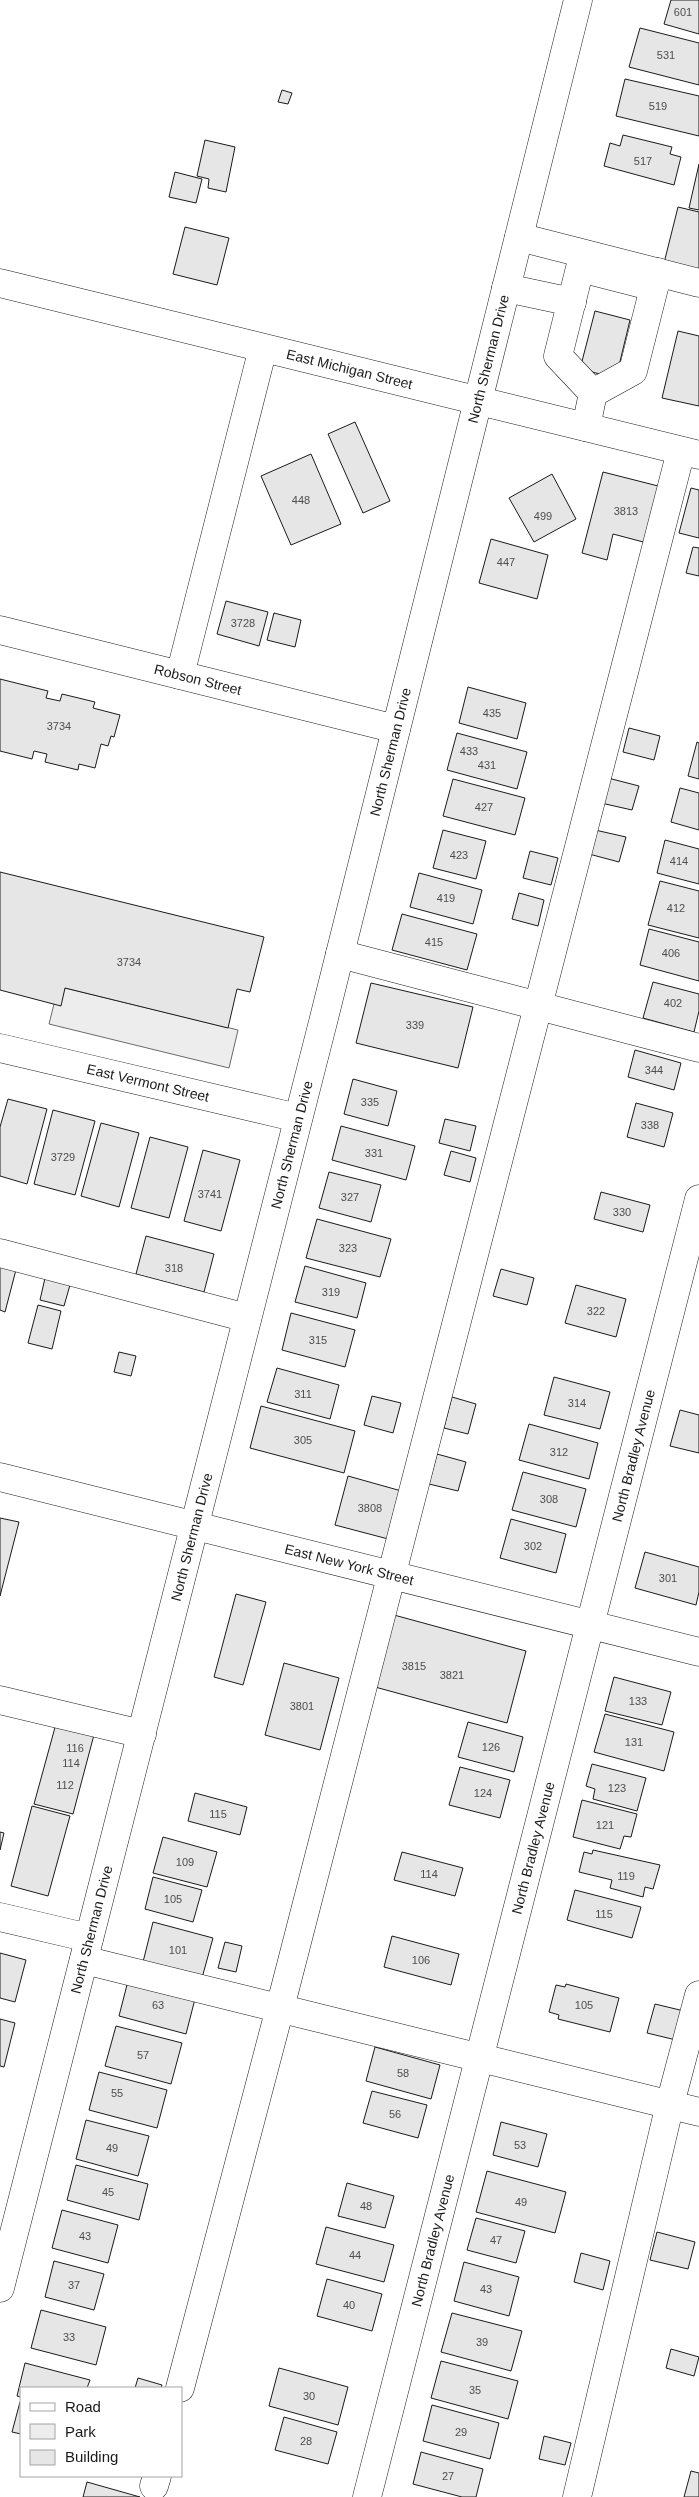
<svg xmlns="http://www.w3.org/2000/svg" width="699" height="2497" viewBox="0 0 699 2497" font-family="Helvetica,sans-serif">
  <style>
    .green { fill: #ededed; stroke: #6a6a6a }
    .building { fill: #e6e6e6; stroke: #1a1a1a }
    .lines { fill: none; stroke-linecap: round; stroke-linejoin: round }
    .minor-casing { stroke: #1a1a1a; stroke-width: 29 }
    .major-casing { stroke: #1a1a1a; stroke-width: 29 }
    .minor { stroke: #fff; stroke-width: 28 }
    .major { stroke: #fff; stroke-width: 28 }
    .labels { text-anchor: middle; stroke-width: 4; stroke-linejoin: round; paint-order: stroke }
    .number-label { font-size: 11px; fill: #4d4d4d }
    .street-label { font-size: 14px; fill: #1a1a1a; stroke: #fff }
  </style>
  <rect width="100%" height="100%" fill="#fff"/>
  <path class="green" d="M65,988L238,1030L229,1068L49,1024L54,1004Z"/>
  <path class="building" d="M671,0H699V34L664,24Z
    M640,28L699,43V85L629,67Z
    M625,79L699,96V136L616,116Z
    M282,90L292,93L288,104L278,102Z
    M623,135L672,147L670,154L681,157L674,185L604,166L610,143L620,146Z
    M205,140L235,147L226,192L208,188L209,179L197,176Z
    M699,164V210L689,208Z
    M175,172L202,179L196,203L169,197Z
    M678,207L699,212V276L663,267Z
    M185,227L229,238L217,285L173,274Z
    M595,311L630,320L616,378L580,369Z
    M678,331L699,336V406L662,398Z
    M355,422L390,501L363,513L328,434Z
    M311,454L341,524L291,545L261,476Z
    M603,472L666,488L651,544L613,534L607,560L582,553Z
    M552,474L576,519L534,542L509,498Z
    M691,488L699,490V538L679,533Z
    M491,539L548,555L537,599L479,583Z
    M693,547L699,548V576L686,573Z
    M226,601L268,612L259,646L217,634Z
    M274,613L301,620L295,647L267,640Z
    M0,679L48,691L46,698L60,701L62,694L95,702L93,708L120,715L114,737L111,736L108,746L101,744L95,768L79,764L78,770L45,762L47,754L34,751L32,759L0,751Z
    M468,687L526,703L517,739L459,723Z
    M629,728L660,736L654,760L623,752Z
    M457,733L527,752L517,789L447,770Z
    M697,742L699,743V779L688,776Z
    M608,778L639,786L632,810L601,803Z
    M453,779L525,798L515,835L443,816Z
    M680,788L699,793V830L671,822Z
    M443,830L486,841L476,879L433,868Z
    M595,830L626,837L619,862L589,854Z
    M665,840L699,849V884L657,873Z
    M530,851L558,858L551,885L523,878Z
    M0,872L264,937L250,992L237,989L228,1028L65,988L61,1006L0,990Z
    M419,873L482,890L473,924L410,907Z
    M660,881L699,891V938L648,925Z
    M519,893L544,900L538,926L512,919Z
    M402,914L477,934L467,970L392,950Z
    M649,929L699,942V981L640,965Z
    M653,982L699,994V1011L694,1032L643,1018Z
    M371,983L473,1007L458,1068L356,1043Z
    M635,1050L681,1063L674,1090L628,1077Z
    M353,1079L397,1091L388,1126L344,1114Z
    M8,1099L47,1109L27,1184L0,1176V1127Z
    M636,1103L673,1113L664,1147L627,1137Z
    M53,1110L95,1121L75,1195L34,1184Z
    M445,1119L476,1126L470,1151L439,1143Z
    M101,1123L139,1133L119,1207L81,1196Z
    M341,1126L415,1146L406,1180L332,1160Z
    M150,1137L188,1147L169,1218L131,1208Z
    M203,1150L240,1160L221,1231L184,1221Z
    M451,1151L476,1158L470,1182L444,1175Z
    M329,1172L381,1185L371,1222L319,1208Z
    M601,1192L650,1205L643,1232L594,1219Z
    M317,1219L391,1239L380,1277L306,1258Z
    M146,1236L214,1254L204,1292L136,1274Z
    M0,1262L17,1266L5,1312L0,1310Z
    M305,1266L366,1283L357,1318L295,1302Z
    M501,1269L534,1278L527,1305L493,1296Z
    M45,1278L70,1285L64,1306L40,1300Z
    M576,1285L626,1299L616,1337L565,1323Z
    M38,1305L61,1311L52,1349L28,1343Z
    M291,1313L355,1330L345,1367L282,1350Z
    M119,1352L136,1356L131,1376L114,1372Z
    M277,1368L339,1385L330,1419L267,1402Z
    M554,1377L610,1392L600,1429L544,1415Z
    M372,1396L401,1403L393,1433L364,1425Z
    M452,1397L476,1404L468,1434L444,1428Z
    M261,1406L355,1431L344,1473L250,1448Z
    M680,1410L699,1415V1453L670,1446Z
    M529,1424L598,1443L589,1479L519,1460Z
    M437,1454L466,1462L458,1491L429,1484Z
    M523,1472L586,1489L576,1527L512,1510Z
    M348,1476L405,1492L392,1540L335,1525Z
    M0,1518L19,1522L0,1596Z
    M511,1519L566,1534L556,1573L500,1558Z
    M645,1552L699,1567V1592L696,1605L635,1588Z
    M236,1594L266,1602L243,1685L214,1677Z
    M394,1615L526,1651L507,1723L375,1687Z
    M284,1663L339,1678L320,1750L265,1735Z
    M614,1677L671,1692L662,1725L605,1711Z
    M605,1714L674,1732L664,1771L594,1752Z
    M57,1720L95,1731L73,1814L34,1804Z
    M468,1722L523,1737L514,1772L458,1757Z
    M592,1764L646,1778L637,1811L593,1799L595,1789L586,1786Z
    M460,1767L510,1780L500,1818L449,1805Z
    M195,1793L247,1807L240,1835L188,1821Z
    M582,1800L637,1814L631,1837L624,1836L620,1849L573,1837Z
    M32,1806L70,1816L48,1896L11,1886Z
    M0,1832L4,1833L0,1850Z
    M163,1837L217,1852L207,1887L153,1873Z
    M593,1850L660,1865L653,1889L645,1887L643,1897L610,1888L612,1880L579,1872L584,1852L592,1854Z
    M402,1852L463,1868L455,1896L394,1880Z
    M153,1877L202,1890L193,1922L145,1909Z
    M575,1890L641,1907L632,1938L567,1920Z
    M153,1922L213,1938L202,1978L143,1962Z
    M392,1936L459,1954L451,1985L384,1967Z
    M225,1942L242,1946L236,1972L218,1968Z
    M0,1953L26,1960L15,2002L0,1998Z
    M129,1977L196,1995L186,2034L119,2016Z
    M566,1984L619,1998L610,2032L558,2019L559,2015L549,2012L556,1985L565,1987Z
    M655,2004L684,2011L676,2040L647,2033Z
    M0,2019L15,2023L4,2067L0,2066Z
    M116,2026L182,2043L171,2084L105,2066Z
    M375,2047L440,2065L431,2099L366,2081Z
    M99,2072L167,2090L157,2128L89,2110Z
    M372,2091L427,2105L418,2138L363,2123Z
    M86,2120L149,2136L138,2176L76,2159Z
    M501,2122L547,2134L538,2167L493,2155Z
    M76,2165L148,2184L139,2220L67,2200Z
    M487,2171L566,2192L555,2233L476,2212Z
    M347,2183L394,2196L385,2228L338,2216Z
    M62,2210L118,2225L108,2263L52,2248Z
    M476,2218L525,2231L516,2263L467,2250Z
    M326,2227L394,2245L384,2282L316,2264Z
    M657,2232L695,2242L688,2269L650,2260Z
    M581,2253L610,2261L603,2290L574,2282Z
    M54,2261L104,2274L94,2310L45,2297Z
    M464,2262L519,2277L509,2316L454,2301Z
    M327,2279L382,2294L372,2331L317,2316Z
    M41,2310L106,2327L96,2365L31,2348Z
    M452,2313L522,2331L511,2371L441,2352Z
    M671,2349L699,2357L694,2376L666,2368Z
    M441,2361L518,2381L508,2419L431,2398Z
    M25,2363L90,2380L87,2388H21V2397L17,2396Z
    M279,2368L348,2387L338,2425L269,2406Z
    M138,2378L162,2385L161,2388H135Z
    M20,2402H21V2434L12,2432Z
    M432,2405L499,2423L490,2459L423,2441Z
    M284,2417L337,2432L328,2464L275,2450Z
    M544,2436L571,2443L565,2465L539,2459Z
    M421,2452L483,2469L476,2497H462L413,2484Z
    M691,2471L699,2473V2497H684Z
    M87,2482L140,2497H83Z"/>
  <g class="lines">
    <defs>
      <g id="minor">
        <path d="M519,237L699,283"/>
        <path d="M506,288L572,302"/>
        <path d="M593,393L558,356L580,268L654,287"/>
        <path d="M586,427L593,393L633,371L658,272"/>
        <path id="s1" d="M0,630L396,729"/>
        <path d="M180,675L263,348"/>
        <path d="M340,954L699,1048"/>
        <path id="s2" d="M0,1048L298,1118"/>
        <path d="M0,1253L247,1318"/>
        <path d="M0,1700L142,1734"/>
        <path d="M0,1917L89,1938"/>
        <path d="M84,1960L699,2112"/>
        <path d="M180,2388L280,2008L681,451"/>
        <path d="M154,2486L157,2476"/>
        <path id="s3" d="M367,2497L699,1199"/>
        <path d="M577,2497L670,2104L699,1995"/>
      </g>
      <g id="major">
        <path id="s4" d="M0,283L699,455"/>
        <path id="s5" d="M0,1477L699,1652"/>
        <path id="s6" d="M0,2288L323,1022L578,0"/>
      </g>
    </defs>
    <use href="#minor" class="minor-casing"/>
    <use href="#major" class="major-casing"/>
    <use href="#minor" class="minor"/>
    <use href="#major" class="major"/>
  </g>
  <g class="labels">
    <g class="number-label">
      <text x="683" y="16">601</text>
      <text x="666" y="59">531</text>
      <text x="658" y="110">519</text>
      <text x="643" y="165">517</text>
      <text x="301" y="504">448</text>
      <text x="626" y="515">3813</text>
      <text x="543" y="520">499</text>
      <text x="506" y="566">447</text>
      <text x="243" y="627">3728</text>
      <text x="492" y="717">435</text>
      <text x="59" y="730">3734</text>
      <text x="469" y="755">433</text>
      <text x="487" y="769">431</text>
      <text x="484" y="811">427</text>
      <text x="459" y="859">423</text>
      <text x="679" y="865">414</text>
      <text x="446" y="902">419</text>
      <text x="676" y="912">412</text>
      <text x="434" y="946">415</text>
      <text x="671" y="957">406</text>
      <text x="129" y="966">3734</text>
      <text x="673" y="1007">402</text>
      <text x="415" y="1029">339</text>
      <text x="654" y="1074">344</text>
      <text x="370" y="1106">335</text>
      <text x="650" y="1129">338</text>
      <text x="374" y="1157">331</text>
      <text x="63" y="1161">3729</text>
      <text x="210" y="1198">3741</text>
      <text x="350" y="1201">327</text>
      <text x="622" y="1216">330</text>
      <text x="348" y="1252">323</text>
      <text x="174" y="1272">318</text>
      <text x="331" y="1296">319</text>
      <text x="596" y="1315">322</text>
      <text x="318" y="1344">315</text>
      <text x="303" y="1398">311</text>
      <text x="577" y="1407">314</text>
      <text x="303" y="1444">305</text>
      <text x="559" y="1456">312</text>
      <text x="549" y="1503">308</text>
      <text x="370" y="1512">3808</text>
      <text x="533" y="1550">302</text>
      <text x="668" y="1582">301</text>
      <text x="414" y="1670">3815</text>
      <text x="452" y="1679">3821</text>
      <text x="638" y="1705">133</text>
      <text x="302" y="1710">3801</text>
      <text x="634" y="1746">131</text>
      <text x="491" y="1751">126</text>
      <text x="75" y="1752">116</text>
      <text x="71" y="1767">114</text>
      <text x="65" y="1789">112</text>
      <text x="617" y="1792">123</text>
      <text x="483" y="1797">124</text>
      <text x="218" y="1818">115</text>
      <text x="605" y="1829">121</text>
      <text x="185" y="1866">109</text>
      <text x="429" y="1878">114</text>
      <text x="626" y="1880">119</text>
      <text x="173" y="1903">105</text>
      <text x="604" y="1918">115</text>
      <text x="178" y="1954">101</text>
      <text x="421" y="1964">106</text>
      <text x="158" y="2009">63</text>
      <text x="584" y="2009">105</text>
      <text x="143" y="2059">57</text>
      <text x="403" y="2077">58</text>
      <text x="117" y="2097">55</text>
      <text x="395" y="2118">56</text>
      <text x="520" y="2149">53</text>
      <text x="112" y="2152">49</text>
      <text x="108" y="2196">45</text>
      <text x="521" y="2206">49</text>
      <text x="366" y="2210">48</text>
      <text x="85" y="2240">43</text>
      <text x="496" y="2244">47</text>
      <text x="355" y="2259">44</text>
      <text x="74" y="2289">37</text>
      <text x="486" y="2293">43</text>
      <text x="349" y="2309">40</text>
      <text x="69" y="2341">33</text>
      <text x="482" y="2346">39</text>
      <text x="475" y="2394">35</text>
      <text x="309" y="2400">30</text>
      <text x="461" y="2436">29</text>
      <text x="306" y="2445">28</text>
      <text x="448" y="2480">27</text>
    </g>
    <g class="street-label">
      <text dy="5" stroke="none"><textPath href="#s6" startOffset="1990">North Sherman Drive</textPath></text>
      <text dy="5" stroke="none"><textPath href="#s4" startOffset="360">East Michigan Street</textPath></text>
      <text dy="5" stroke="none"><textPath href="#s1" startOffset="204">Robson Street</textPath></text>
      <text dy="5" stroke="none"><textPath href="#s6" startOffset="1585">North Sherman Drive</textPath></text>
      <text dy="5" stroke="none"><textPath href="#s2" startOffset="152">East Vermont Street</textPath></text>
      <text dy="5" stroke="none"><textPath href="#s6" startOffset="1180">North Sherman Drive</textPath></text>
      <text dy="5" stroke="none"><textPath href="#s3" startOffset="1075">North Bradley Avenue</textPath></text>
      <text dy="5" stroke="none"><textPath href="#s6" startOffset="775">North Sherman Drive</textPath></text>
      <text dy="5" stroke="none"><textPath href="#s5" startOffset="360">East New York Street</textPath></text>
      <text dy="5" stroke="none"><textPath href="#s3" startOffset="670">North Bradley Avenue</textPath></text>
      <text dy="5" stroke="none"><textPath href="#s6" startOffset="370">North Sherman Drive</textPath></text>
      <text dy="5" stroke="none"><textPath href="#s3" startOffset="265">North Bradley Avenue</textPath></text>
    </g>
  </g>
  <rect x="20" y="2387" width="162" height="90" fill="#ffffff" stroke="#a3a3a3"/>
  <rect x="30" y="2403" width="25" height="8" fill="#ffffff" stroke="#a3a3a3"/>
  <text x="65" y="2412" font-size="15" fill="#1a1a1a">Road</text>
  <rect x="30" y="2424" width="25" height="15" fill="#ededed" stroke="#a3a3a3"/>
  <text x="65" y="2437" font-size="15" fill="#1a1a1a">Park</text>
  <rect x="30" y="2450" width="25" height="15" fill="#e6e6e6" stroke="#a3a3a3"/>
  <text x="65" y="2462" font-size="15" fill="#1a1a1a">Building</text>
</svg>
